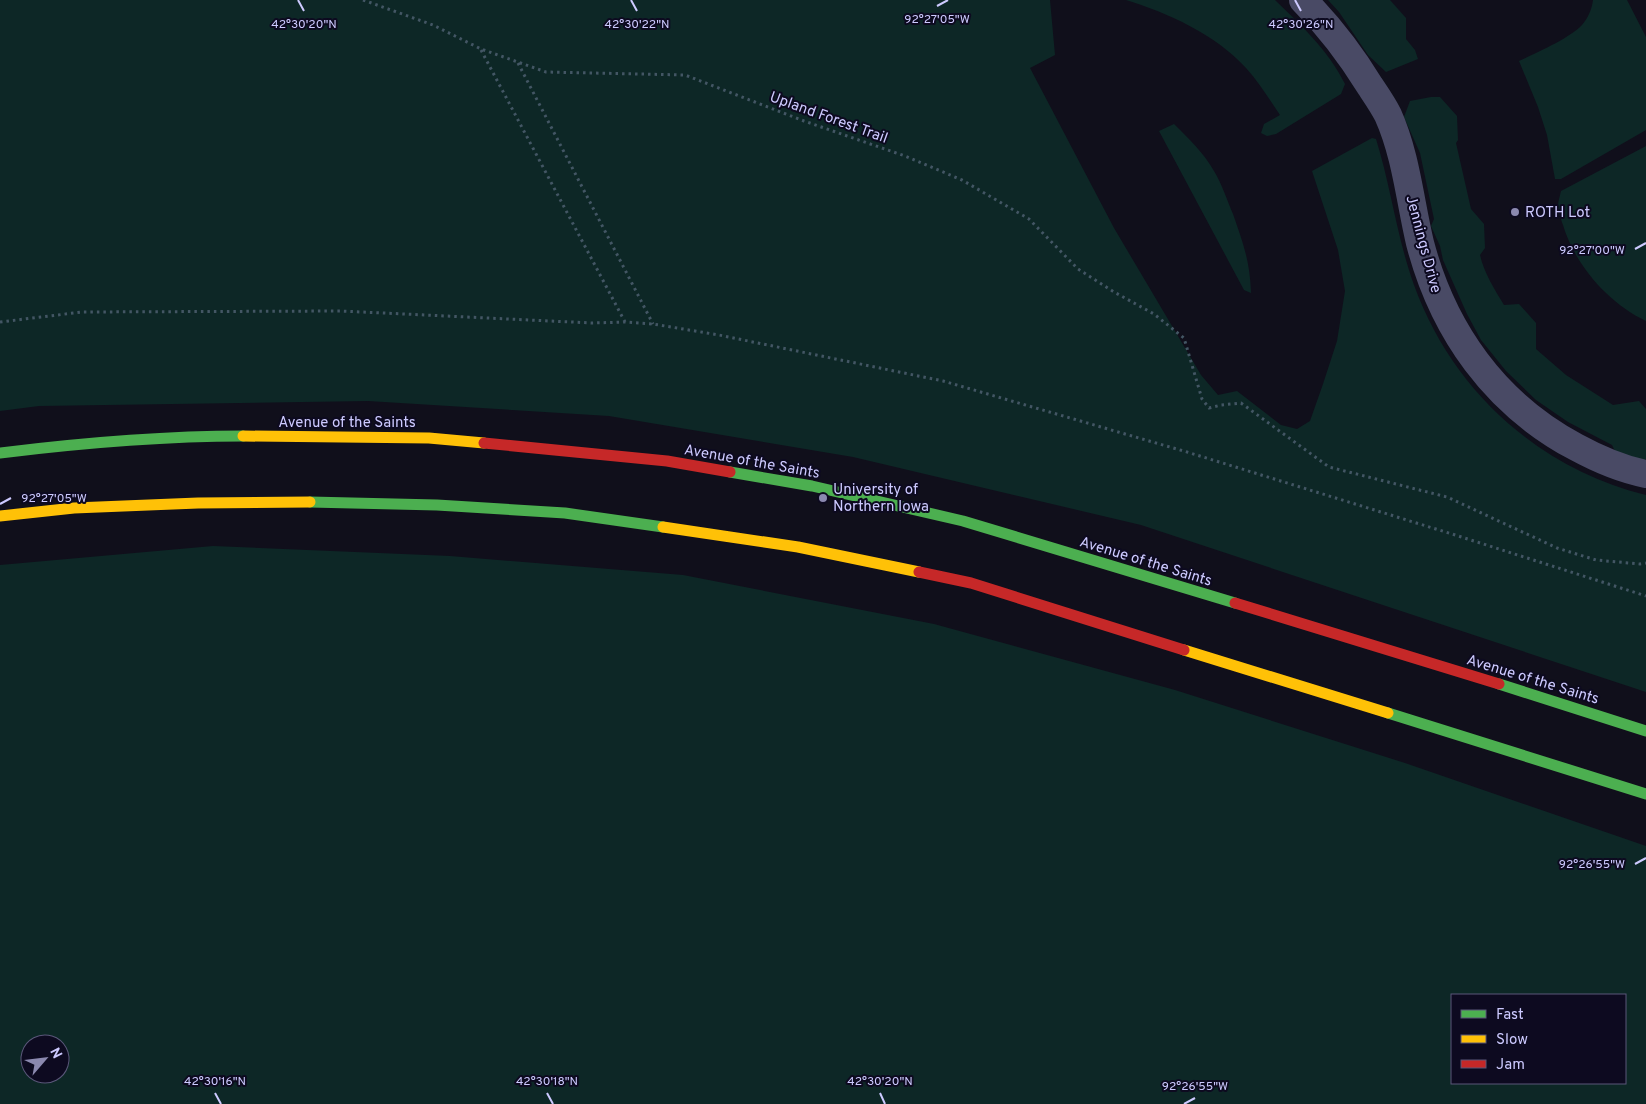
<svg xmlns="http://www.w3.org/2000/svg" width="1646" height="1104" viewBox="0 0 1646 1104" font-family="Overpass,sans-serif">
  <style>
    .green { fill: #0d2726; fill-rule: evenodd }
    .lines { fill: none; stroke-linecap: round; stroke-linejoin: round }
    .path { stroke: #435664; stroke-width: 3; stroke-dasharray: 2.5 4; stroke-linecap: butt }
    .street { stroke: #494a65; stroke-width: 28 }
    .fast { stroke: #4caf50; stroke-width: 11 }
    .slow { stroke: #ffc107; stroke-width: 11 }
    .jam { stroke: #c62828; stroke-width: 11 }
    .ticks { fill: none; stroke: #cdcaff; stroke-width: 2 }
    .poi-dot { fill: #8b89af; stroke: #0d0a20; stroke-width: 2 }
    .labels { text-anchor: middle; stroke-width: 4; stroke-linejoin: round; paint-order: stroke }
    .street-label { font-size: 15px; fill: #cdcaff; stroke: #0d0a20 }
    .poi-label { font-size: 15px; fill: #cdcaff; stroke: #0d0a20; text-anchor: start }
    .ticks-label { font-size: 12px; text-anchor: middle; fill: #cdcaff; stroke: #0d0a20; stroke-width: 4; stroke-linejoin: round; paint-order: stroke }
  </style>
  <rect width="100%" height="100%" fill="#100f1b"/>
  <path class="green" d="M0,0H1050L1055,55L1030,68L1114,228L1201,375L1218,395L1237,391L1281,425L1297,429L1310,421L1323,384L1337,341L1345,291L1338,250L1312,171L1372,138L1376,139C1391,187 1397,238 1414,285C1452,390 1538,468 1646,495V692L1141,525L853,457L609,416L368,401L39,406L0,411Z
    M1126,0H1275C1301,25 1329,51 1345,84L1341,94L1276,134L1267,136L1261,133L1264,124L1280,115C1269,99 1259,82 1246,68C1215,34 1168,13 1126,0Z
    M1328,0H1390L1406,18V39L1415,50L1418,59L1386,72L1368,55L1339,12Z
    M1593,0H1627L1646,37V130L1561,179H1555L1547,135L1538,107L1519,61C1536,53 1570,38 1582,25C1588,18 1592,9 1593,0Z
    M1431,97H1440L1457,116L1458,140L1456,143L1471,209L1484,224L1485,248L1480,255C1484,273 1495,290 1504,305L1519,304L1536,323V349L1566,375L1613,405L1639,401L1646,409V459L1635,461L1618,457L1612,445L1568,422L1536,400L1506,371L1481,340L1467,314L1443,260L1440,246L1431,226L1434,219L1420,153L1404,117L1410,101Z
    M1174,124C1188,138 1204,153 1214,171C1222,184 1227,200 1233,214C1243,243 1250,261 1251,293L1244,290L1159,131Z
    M1646,146V321C1608,303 1575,265 1563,225C1561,219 1558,212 1558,206C1558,201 1560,196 1561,191Z
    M213,546L450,556L683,575L934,624L1175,690L1405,763L1646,846V1104H0V565ZM1452,995H1625V1083H1452ZM30,1044H60V1074H30Z"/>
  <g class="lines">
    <path class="path" d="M363,0L433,25L481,49L546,72L685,75L804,121L905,156L962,180L1029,219L1078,269L1114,292L1154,314L1184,338L1202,399L1209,408L1221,405L1241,403L1329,467L1447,497L1557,548L1596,560L1640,564L1646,563
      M481,50L625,322
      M518,63L653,324
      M0,322L82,312L341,311L592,323L625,322L653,324L719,335L943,381L1187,452L1452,534L1646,596"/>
    <path class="street" d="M1303,0C1329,26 1351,55 1370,86C1376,95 1383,105 1388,115C1406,155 1410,201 1420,243C1443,331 1495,404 1576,447C1598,459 1621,469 1646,474"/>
    <path class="fast" d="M0,453C81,443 162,436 243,436
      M730,472L812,486L963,521L1235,603
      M310,502L437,505L565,513L663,527
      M1499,684L1646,731
      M1388,713L1646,794"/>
    <path class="slow" d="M243,436L429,438L484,443
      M0,516L74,508L198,503L310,502
      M663,527L798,547L919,572
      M1184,650L1388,713"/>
    <path class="jam" d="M484,443L667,461L730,472
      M919,572L971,583L1184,650
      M1235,603L1499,684"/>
  </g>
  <path class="ticks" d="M298,0L304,11M631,0L637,11M1295,0L1301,11M937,6L948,0M1635,249L1646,243M0,504L11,498M1635,864L1646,858M215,1093L221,1104M547,1093L553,1104M880,1093L885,1104M1184,1104L1195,1098"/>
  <g class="poi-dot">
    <circle cx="1515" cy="212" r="5"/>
    <circle cx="823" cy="498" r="5"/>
  </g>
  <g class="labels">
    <g class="street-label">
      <text transform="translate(829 117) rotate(20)" y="5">Upland Forest Trail</text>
      <text transform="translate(1424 244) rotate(75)" y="5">Jennings Drive</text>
      <text x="347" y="427">Avenue of the Saints</text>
      <text transform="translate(752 461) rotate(10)" y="5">Avenue of the Saints</text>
      <text transform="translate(1146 561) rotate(17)" y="5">Avenue of the Saints</text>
      <text transform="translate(1533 679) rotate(17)" y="5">Avenue of the Saints</text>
    </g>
    <g class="poi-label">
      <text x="1525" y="217">ROTH Lot</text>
      <text x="833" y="494">University of<tspan x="833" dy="17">Northern Iowa</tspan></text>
    </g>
  </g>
  <g class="ticks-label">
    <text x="937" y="23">92°27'05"W</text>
    <text x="304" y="28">42°30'20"N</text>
    <text x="637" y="28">42°30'22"N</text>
    <text x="1301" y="28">42°30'26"N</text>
    <text x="1592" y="254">92°27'00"W</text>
    <text x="54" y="502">92°27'05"W</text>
    <text x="1592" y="868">92°26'55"W</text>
    <text x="215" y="1085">42°30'16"N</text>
    <text x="547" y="1085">42°30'18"N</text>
    <text x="880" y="1085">42°30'20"N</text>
    <text x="1195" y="1090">92°26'55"W</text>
  </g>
  <rect x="1451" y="994" width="175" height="90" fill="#0d0a20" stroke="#5a5779"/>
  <rect x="1461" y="1010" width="25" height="8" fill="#4caf50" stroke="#5a5779"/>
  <text x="1496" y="1019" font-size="15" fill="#cdcaff">Fast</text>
  <rect x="1461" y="1035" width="25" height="8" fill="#ffc107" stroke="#5a5779"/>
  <text x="1496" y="1044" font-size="15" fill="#cdcaff">Slow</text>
  <rect x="1461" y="1060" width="25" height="8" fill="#c62828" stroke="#5a5779"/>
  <text x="1496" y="1069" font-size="15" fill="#cdcaff">Jam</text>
  <g transform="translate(45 1059) rotate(62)"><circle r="24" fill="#0d0a20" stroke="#5a5779"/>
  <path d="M0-4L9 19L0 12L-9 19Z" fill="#8b89af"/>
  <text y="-8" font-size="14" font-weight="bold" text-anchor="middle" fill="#cdcaff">N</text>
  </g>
</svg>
